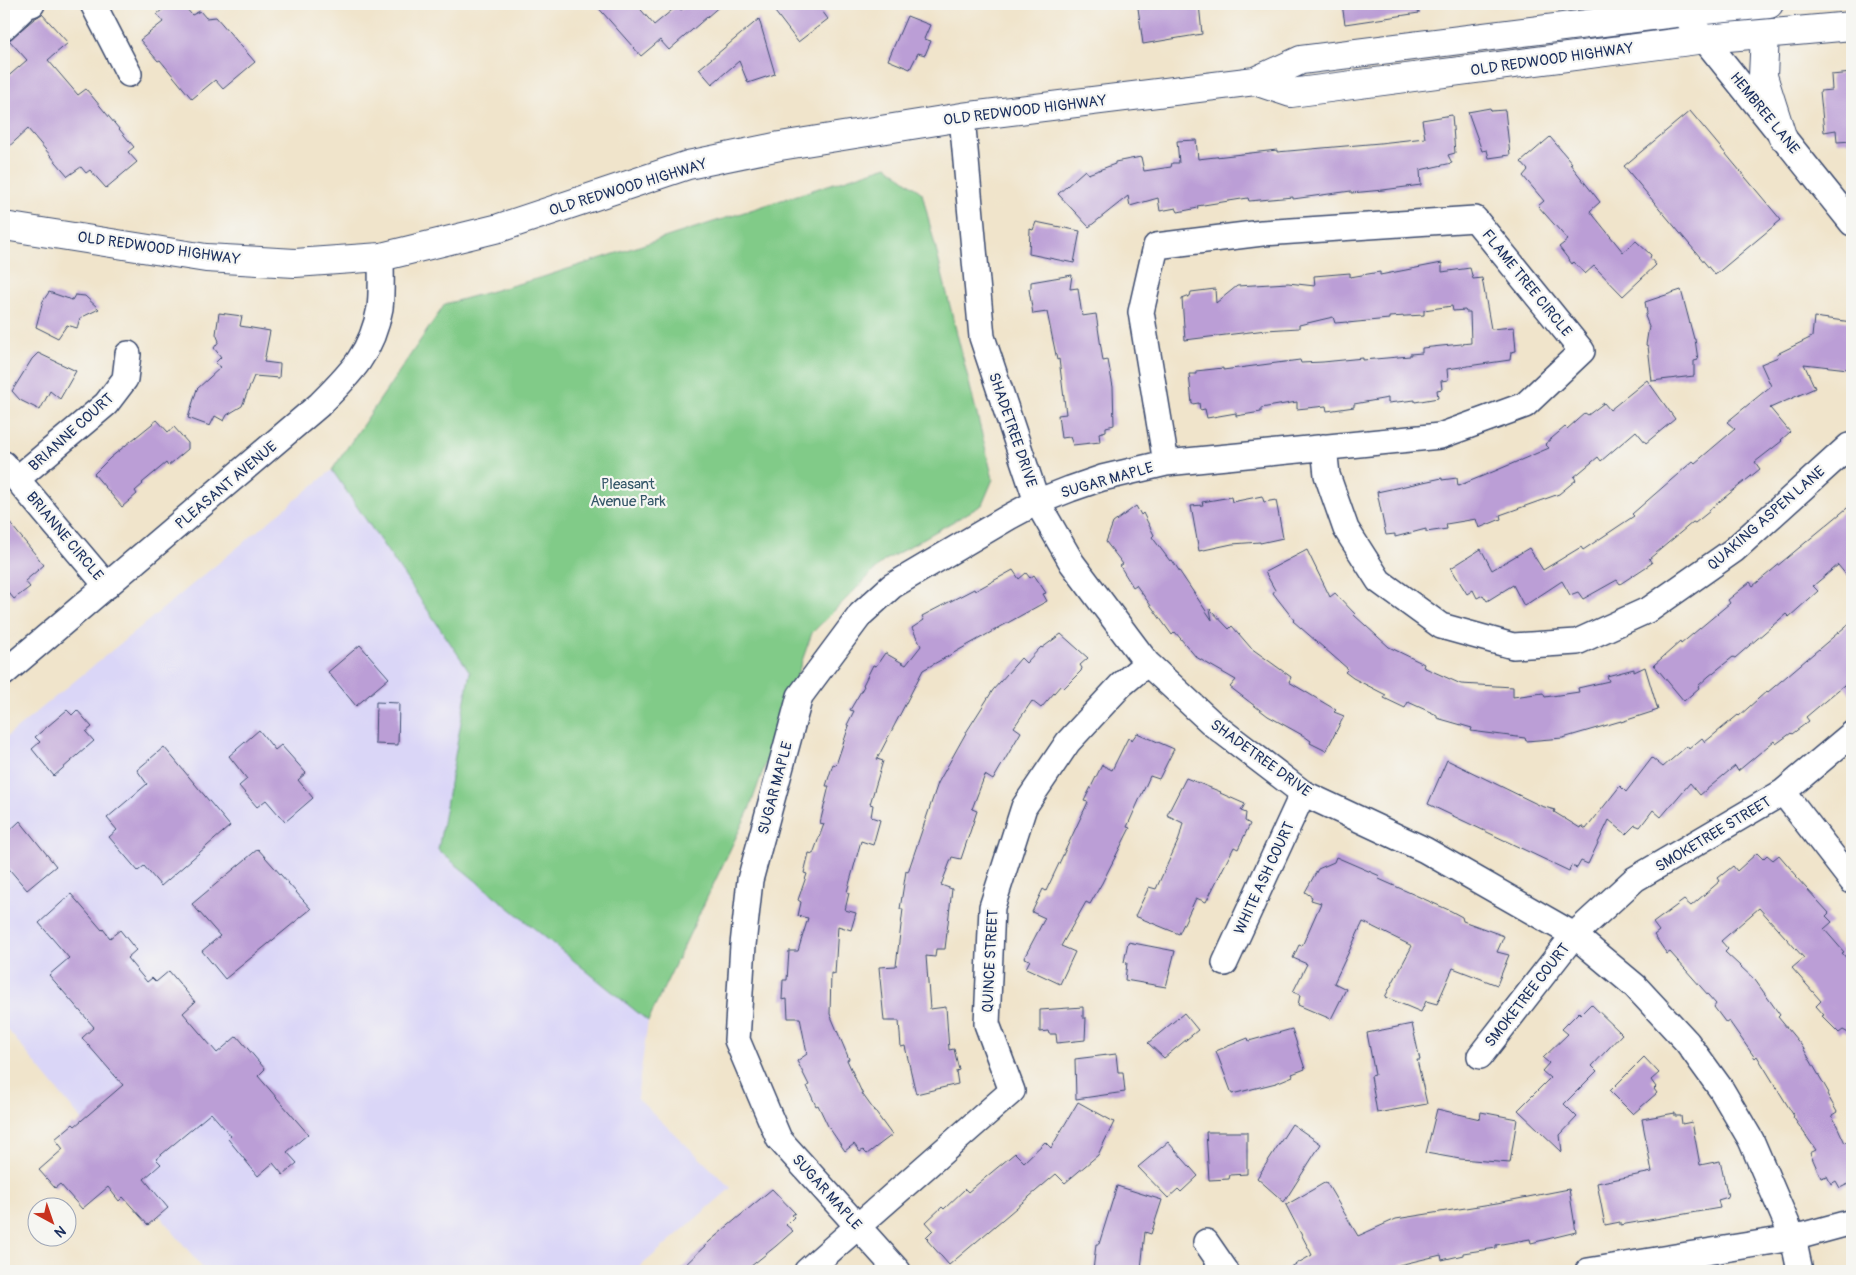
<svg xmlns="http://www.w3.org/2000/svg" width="1856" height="1275" viewBox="0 0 1856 1275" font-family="Pangolin,sans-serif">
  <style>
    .built { fill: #dad6f7 }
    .green { fill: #81cb88; stroke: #4e7d73 }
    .building { fill: #bb9ed6 }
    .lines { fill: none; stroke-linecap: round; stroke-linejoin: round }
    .minor-casing { stroke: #3b4a6e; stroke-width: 28 }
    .major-casing { stroke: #3b4a6e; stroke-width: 30 }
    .minor { stroke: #fff; stroke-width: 25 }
    .major { stroke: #fff; stroke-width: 28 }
    .labels { text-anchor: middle; stroke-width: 4.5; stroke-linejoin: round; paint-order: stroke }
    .street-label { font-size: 15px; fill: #1b2f5e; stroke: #f6f6f2 }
    .park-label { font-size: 15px; fill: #345668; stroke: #f6f6f2 }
  </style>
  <rect width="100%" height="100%" fill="#f6f6f2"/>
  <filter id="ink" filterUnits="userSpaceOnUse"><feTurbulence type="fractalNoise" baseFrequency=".02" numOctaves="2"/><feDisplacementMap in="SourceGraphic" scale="10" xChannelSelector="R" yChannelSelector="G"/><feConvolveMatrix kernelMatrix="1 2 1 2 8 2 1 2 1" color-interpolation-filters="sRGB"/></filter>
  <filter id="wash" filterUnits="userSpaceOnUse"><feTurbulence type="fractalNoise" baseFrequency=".0096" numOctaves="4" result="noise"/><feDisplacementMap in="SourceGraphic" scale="20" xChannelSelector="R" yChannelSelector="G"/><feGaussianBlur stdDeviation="1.12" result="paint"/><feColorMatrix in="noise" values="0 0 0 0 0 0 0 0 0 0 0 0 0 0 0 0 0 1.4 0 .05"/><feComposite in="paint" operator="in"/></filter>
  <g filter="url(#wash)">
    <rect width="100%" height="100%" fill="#f0e4cb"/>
    <path class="built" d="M332,470L470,672L438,850L648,1021L637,1098L731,1188L635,1271H205L4,1025V739Z"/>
    <path class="green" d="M887,166L922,193L993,479L982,505L884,561L812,633L749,810L648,1021L438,850L470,672L332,470L445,304L543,277Z"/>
    <g id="blocks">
      <path class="building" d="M169,4H182L192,15L200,11L206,18L216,17L255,62L223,89L215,80L192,99L160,60L158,61L140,40L163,22L157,14Z
        M595,4H636L654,25L677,6L681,10L688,4H722L669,50L660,40L641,56Z
        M769,4H817L828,19L798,42Z
        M1174,4H1199L1202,34L1143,44L1138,8Z
        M1342,4H1418L1419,13L1345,24Z
        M42,14L68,43L48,60L78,95L86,89L134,147L128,152L137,162L106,188L90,170L86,173L81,167L68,176L28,129L4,151V80L27,60L9,40L34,19Z
        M907,16L930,25L924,39L931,41L925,55L918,53L910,69L888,60Z
        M759,19L775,74L748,83L739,61L712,84L699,69Z
        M1852,73V141L1837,142L1836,130L1824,132L1820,91L1832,90L1831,75Z
        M1490,108L1491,111L1505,110L1510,155L1489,158L1487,150L1482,151L1468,112Z
        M1690,111L1781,220L1715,275L1624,166Z
        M1452,115L1455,153L1448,155L1452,163L1420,170L1421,185L1383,190L1351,193V191L1293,199V197L1249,201L1248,198L1197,206L1198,208L1178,212L1176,208L1160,211L1158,198L1130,206L1128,196L1089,227L1058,194L1085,170L1088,174L1115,164V162L1141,157L1144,171L1171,167L1172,163H1179L1177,141L1196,140L1198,159L1277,150V152L1380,143L1425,138L1422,120Z
        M1550,137L1572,163L1570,164L1600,202L1590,211L1623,252L1636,241L1651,255L1650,258L1656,265L1623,296L1594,266L1585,274L1574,262L1572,264L1559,247L1568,240L1538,206L1544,201L1523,176L1528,170L1521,162Z
        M1036,222L1080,231L1074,263L1029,254L1030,229L1033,230Z
        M1442,263V272L1470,268L1473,279L1482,278L1491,329L1514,327L1516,351L1511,352L1510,360L1447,369L1448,380L1441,381L1442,389L1437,390L1438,398L1415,402V400L1388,403V398L1354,404V407L1327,411L1326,406L1297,409V402L1261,408V412L1236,416V413L1207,418L1205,409L1200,410L1199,403L1192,404L1189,374H1196V371L1223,368V370L1300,360L1301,363L1323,362L1363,358V360L1410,356V354L1422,353V348L1471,343L1470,312H1466L1465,310L1453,311L1452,306L1424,310V315L1389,317V319L1347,323V322L1335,323L1333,317L1299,325V328L1266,330L1185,340L1182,299L1190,296L1191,292L1215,289L1216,303L1237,286L1288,283L1315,286L1314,276L1350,273V277L1380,272V275Z
        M1072,275L1070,289L1078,288L1082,316L1096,314L1103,361L1108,360L1113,387L1114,425L1106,427V431L1099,433L1100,442L1073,445L1070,437L1061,438L1058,415L1066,414L1059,359L1057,360L1047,312L1033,314L1029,289L1031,288V282Z
        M1681,290L1694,339H1695L1698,360L1694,361V376L1652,381L1648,346L1646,345L1649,326L1645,316L1647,313L1645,302Z
        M49,292L72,300L75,295L85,296L99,309L80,318L77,328L67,325L58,338L36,327L43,301Z
        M219,313L242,316L240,326L270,331L264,362L280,364L279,378L254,376L242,406L227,415L224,421L215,416L210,426L188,418L197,389L221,367L215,363L221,357L214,348L219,341L216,334Z
        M1814,317L1852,322L1848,369L1804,364L1815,388L1770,408L1790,432L1781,440L1782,441L1755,462L1760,469L1709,510L1710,511L1695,523L1693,522L1649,559L1652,563L1620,584L1617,580L1583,599L1578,592L1570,595L1562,581L1524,606L1513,585L1487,601L1483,595L1477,598L1473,590L1467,594L1451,568L1481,549L1492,570L1529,548L1543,570L1581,547L1583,550L1634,516L1632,514L1693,461L1695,463L1735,429L1727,422L1771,386L1761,364L1778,357L1777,354L1812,337Z
        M38,353L76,371L60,399L50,391L40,410L20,400L12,391L32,359Z
        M1647,380L1675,419L1646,443L1636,431L1601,461L1598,457L1574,477L1576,480L1559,494L1500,515L1501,519L1479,528L1476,519L1446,524L1447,529L1426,532V529L1395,537V534L1386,535L1377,492L1442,478V480L1457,478L1458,486L1495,471L1549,448L1545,444L1565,427L1567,429L1585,413L1588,415L1604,403L1610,410Z
        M157,420L168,432L174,427L188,443V449L168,466L166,463L142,483L143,484L135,491L137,494L122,507L94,474L110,458Z
        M1262,496L1264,502L1276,500L1283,538L1260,543V542L1232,544L1199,551L1191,506L1203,505L1202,502L1231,497L1232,502Z
        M1852,504V582L1838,565L1813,586L1818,591L1789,617L1786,614L1735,658L1733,657L1709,676L1698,686L1699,688L1684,701L1654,665L1680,642L1681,644L1730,603L1728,600L1750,582L1753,586Z
        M1136,506L1141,515L1143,513L1154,535L1152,537L1170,561L1172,560L1212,620L1210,609L1229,629L1232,626L1251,648L1291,677L1289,682L1336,710L1334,712L1344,716L1326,751L1310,743L1311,741L1304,736L1268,716L1230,687L1236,680L1196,657L1175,632L1172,635L1136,585L1133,587L1120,566L1123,564L1106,542L1113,523Z
        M4,516L44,565L25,581L30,587L14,599L4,587Z
        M1307,550L1330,597L1335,593L1355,614L1354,615L1389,647L1424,664L1423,667L1461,684L1513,687V697L1543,693L1545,697L1579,692L1578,688L1609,681L1607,676L1634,669V672L1645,667L1658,710L1621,722V721L1563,738L1526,741L1525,738L1471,731L1472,728L1437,718V715L1408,702L1405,708L1384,698L1386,695L1353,678L1345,672L1348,669L1293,621L1294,620L1273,593L1275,590L1265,572Z
        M1013,570L1019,579L1026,573L1030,578L1034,575L1046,593L1043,594L1047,601L923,670L877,759L883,761L870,804L873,805L871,817L880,820L873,845L861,841L847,892L849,893L845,910L856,913L851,930L838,926L835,974L831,973L830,1014L849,1059L847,1060L863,1095L892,1135L867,1154L863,1150L860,1152L854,1144L845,1151L828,1126L818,1105L816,1106L807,1086L809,1085L797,1061L807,1054L800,1018H788L787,999L782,1000L783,980H787L789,951H798L808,918L798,916L801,902L798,900L807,874L804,873L809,853L813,854L824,824L820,823L829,786H826L833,764L836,765L849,726L847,725L854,711L850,710L864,686L863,685L873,665L876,666L885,653L906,665L921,646L912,628L924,620L922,616L974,589L975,591Z
        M1852,621V696L1844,685L1806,717L1809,721L1792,734L1791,733L1776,744L1774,741L1738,771L1735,766L1700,795L1690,783L1661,817L1653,810L1640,827L1635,825L1626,834L1609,820L1588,864L1581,861L1577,868L1571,866L1569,871L1428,804L1447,760L1541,806L1555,810L1554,812L1580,828L1581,826L1586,829L1620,786L1626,792L1652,758L1663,767L1687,746L1689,749L1702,738L1705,742L1738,715L1739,716L1767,691L1768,692Z
        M1061,634L1088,658L1080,665L1082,668L1081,671L1064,688L1061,685L1041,708L1032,701L1014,727L1021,732L993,780L985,775L972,809L977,811L961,859L952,857L941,885L952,889L945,949H936L935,957L926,956L930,1009L946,1007L949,1050L954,1049L959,1070L956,1071L958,1084L916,1094L905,1046L901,1047L899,1021H884L879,967L896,966L903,909H900L906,871L908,872L938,783L967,731L993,690L1021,658L1026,663L1041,647L1042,648Z
        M360,645L389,678L356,706L328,672Z
        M376,702L399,703L398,745L375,744Z
        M67,710L72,715L77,710L92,727L86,732L94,741L54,776L32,749L40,742L35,737Z
        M259,730L275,750L281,745L306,773L298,780L313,798L285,822L266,800L257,807L239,786L247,779L229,756Z
        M1137,733L1174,749L1159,779L1150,776L1127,827L1130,828L1102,883L1090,904L1086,902L1061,946L1075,952L1060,984L1026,968L1030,960L1024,958L1045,918L1032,912L1043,889L1046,891L1072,836L1088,802L1084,801L1102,765L1112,770L1128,738L1132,740Z
        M164,747L230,826L161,886L144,866L138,871L109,837L117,830L107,818L147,784L137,770Z
        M1186,778L1221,792L1220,793L1245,804L1241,811L1246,813L1245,821L1250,824L1238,849L1234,847L1206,902L1196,898L1179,934L1135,916L1149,887L1156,889L1179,839L1183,823L1167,815Z
        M20,821L56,866L27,890L4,863V836Z
        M258,849L311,909L225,979L202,951L220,936L192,904Z
        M1757,853L1763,859L1767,855L1773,860L1779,855L1797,876L1796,877L1829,913L1826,916L1832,922L1824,929L1844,952L1842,953L1850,962L1852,974V1035L1843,1030L1839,1033L1822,1016L1824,1015L1816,1006L1821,1001L1792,968L1804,958L1759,908L1721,941L1728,949L1725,952L1755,980L1780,1015L1778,1017L1802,1046L1829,1093L1827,1094L1837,1112L1832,1115L1845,1143L1852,1138V1182L1840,1188L1836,1181L1831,1184L1827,1176L1821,1178L1810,1153L1816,1150L1793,1117L1794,1116L1757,1056L1755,1058L1729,1021L1726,1023L1714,1007L1716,1004L1670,952L1667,954L1654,935L1659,931L1653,923L1684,900L1691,906L1720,881L1718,878L1733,866L1737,871Z
        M1336,857L1380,876L1379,879L1451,911L1462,917L1463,921L1504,936L1497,952L1509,955L1497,985L1453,968L1437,1004L1426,1001L1421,1012L1385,997L1412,946L1363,922L1334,983L1346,989L1331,1019L1298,1005L1300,995L1293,992L1307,964L1293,958L1299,945L1302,946L1321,903L1311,900L1312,897L1305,892L1318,869L1334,862Z
        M71,894L102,930L103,929L110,938L120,930L136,950L127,958L147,982L152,978L156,982L169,971L195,1002L183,1013L217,1053L237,1036L265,1069L258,1076L308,1134L287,1152L297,1163L283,1175L273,1163L258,1176L228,1139L231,1136L211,1113L156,1159L161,1164L144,1179L168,1208L148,1225L123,1197L119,1201L108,1187L82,1209L60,1184L55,1188L39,1170L63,1149L55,1139L73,1124L75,1126L123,1085L82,1038L94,1027L49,975L69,958L39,923Z
        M1128,942L1175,951L1166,987L1125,980L1127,963L1124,962Z
        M1591,1004L1622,1034L1592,1066L1597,1071L1564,1104L1577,1117L1560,1135L1562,1152L1518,1110L1550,1078L1542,1071L1549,1063L1543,1058L1568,1034L1562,1029L1579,1012L1581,1014Z
        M1083,1007V1018H1086L1085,1040L1057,1043L1056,1034H1049L1048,1031L1040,1032V1010Z
        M1184,1013L1198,1030L1164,1058L1148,1043Z
        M1412,1024L1420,1060H1417L1427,1104L1377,1113L1371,1076L1375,1075L1367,1033Z
        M1292,1029L1305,1069L1292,1074L1293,1076L1276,1083L1232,1094L1216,1051L1248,1038L1249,1041Z
        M1116,1054L1118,1072H1123L1125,1092L1076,1099L1075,1059Z
        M1644,1057L1659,1073L1651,1080L1656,1087L1654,1089L1657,1093L1633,1114L1610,1091Z
        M1078,1102L1114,1122L1098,1155L1065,1183L1056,1174L949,1265L927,1240L928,1239L926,1237L933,1230L926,1222L942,1207L944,1209L965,1189L968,1192L1015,1153L1024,1162L1045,1142L1051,1148Z
        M1437,1109L1480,1119L1481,1112L1517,1119L1510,1163L1460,1159L1426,1153Z
        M1675,1113V1116H1681L1682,1124L1692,1122L1700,1165L1720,1161L1728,1197L1718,1200L1720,1208L1620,1225V1222L1605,1225L1597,1183L1652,1172L1642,1119Z
        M1292,1124L1321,1144L1284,1202L1257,1178Z
        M1206,1132H1247V1174L1230,1175L1229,1179L1209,1180Z
        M1168,1142L1198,1176L1181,1192L1178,1189L1168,1198L1138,1167Z
        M1326,1182L1358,1236L1396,1219L1497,1203L1569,1189L1576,1232L1531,1243L1530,1239L1496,1245V1248L1463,1253V1255L1442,1260L1441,1255L1399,1265L1402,1271H1284L1312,1255L1286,1205Z
        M1117,1186L1162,1200L1151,1234L1145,1232L1141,1269L1130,1270V1271H1093L1096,1244H1099Z
        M772,1189L795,1213L792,1215L794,1217L786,1225L793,1231L776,1246L745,1271H679L710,1241Z"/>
    </g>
  </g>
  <g filter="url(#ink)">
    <use href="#blocks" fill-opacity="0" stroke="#3b4a6e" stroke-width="1"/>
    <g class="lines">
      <defs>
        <path id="minor" d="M93,4L129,74
          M1676,4L1852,223
          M4,27L26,6L32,4
          M962,117L982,337L1037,502L1072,563L1147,663L1214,725L1303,793L1425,850L1574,935L1635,986L1687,1042L1721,1089L1751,1140L1793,1238L1800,1271
          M1324,447L1327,475L1346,529L1379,581L1441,626L1513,646L1577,642L1650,609L1734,550L1849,446L1852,450
          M4,464L107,586
          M17,479L106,404L125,379L128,354
          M4,673L319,405C350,374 372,353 380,308C382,292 381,274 381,257
          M1783,792L1852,881
          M1225,963L1303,793
          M1480,1056L1574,935L1635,879L1783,792L1852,734
          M1206,1242L1226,1271
          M807,1271L1012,1091L987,1024L992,907L1024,807L1068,742L1121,685L1147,663
          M898,1271L779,1139L737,1040L743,945L750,880L800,696L861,614L892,586L1009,517L1037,502L1070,489L1102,478L1166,463L1440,436L1525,405L1582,351L1475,219L1262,233L1156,246L1141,312L1166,463
          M1588,1271L1793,1238L1852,1222"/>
        <path id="major" d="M1765,34L1763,76L1782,136
          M1255,81L1291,93L1705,39L1852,26
          M4,226L206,258L295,263L381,257L499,228L688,165L780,146L962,117L1255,81L1301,60L1683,12L1769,4"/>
      </defs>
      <use href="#minor" class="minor-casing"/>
      <use href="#major" class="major-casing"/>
      <use href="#minor" class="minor"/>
      <use href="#major" class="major"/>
    </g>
  </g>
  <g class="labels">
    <g class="street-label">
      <text transform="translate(1552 59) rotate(-8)" y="5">OLD REDWOOD HIGHWAY</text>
      <text transform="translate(1025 110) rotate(-7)" y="5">OLD REDWOOD HIGHWAY</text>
      <text transform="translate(1765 113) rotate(51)" y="5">HEMBREE LANE</text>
      <text transform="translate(628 187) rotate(-17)" y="5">OLD REDWOOD HIGHWAY</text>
      <text transform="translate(159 248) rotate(8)" y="5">OLD REDWOOD HIGHWAY</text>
      <text transform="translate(1527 283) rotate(51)" y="5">FLAME TREE CIRCLE</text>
      <text transform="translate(1013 430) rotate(71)" y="5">SHADETREE DRIVE</text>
      <text transform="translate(71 432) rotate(-42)" y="5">BRIANNE COURT</text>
      <text transform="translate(1107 480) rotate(-16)" y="5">SUGAR MAPLE</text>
      <text transform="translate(226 485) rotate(-40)" y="5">PLEASANT AVENUE</text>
      <text transform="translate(1766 518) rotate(-41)" y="5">QUAKING ASPEN LANE</text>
      <text transform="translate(65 536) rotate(50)" y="5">BRIANNE CIRCLE</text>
      <text transform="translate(1261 758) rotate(36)" y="5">SHADETREE DRIVE</text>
      <text transform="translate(775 788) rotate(-75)" y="5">SUGAR MAPLE</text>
      <text transform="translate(1713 834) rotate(-31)" y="5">SMOKETREE STREET</text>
      <text transform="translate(1264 878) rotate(-65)" y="5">WHITE ASH COURT</text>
      <text transform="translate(990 961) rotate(-87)" y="5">QUINCE STREET</text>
      <text transform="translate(1527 995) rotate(-52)" y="5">SMOKETREE COURT</text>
      <text transform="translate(827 1192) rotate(48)" y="5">SUGAR MAPLE</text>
    </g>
    <g class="park-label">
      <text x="628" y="489">Pleasant<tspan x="628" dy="17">Avenue Park</tspan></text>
    </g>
  </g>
  <rect width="1856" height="1275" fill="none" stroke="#f6f6f2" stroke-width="20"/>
  <g transform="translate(52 1222) rotate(140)"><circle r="24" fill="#f6f6f2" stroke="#9ea6b7"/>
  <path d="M0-4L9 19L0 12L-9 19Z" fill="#c8321e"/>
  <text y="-8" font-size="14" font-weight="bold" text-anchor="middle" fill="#1b2f5e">N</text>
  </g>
</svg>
